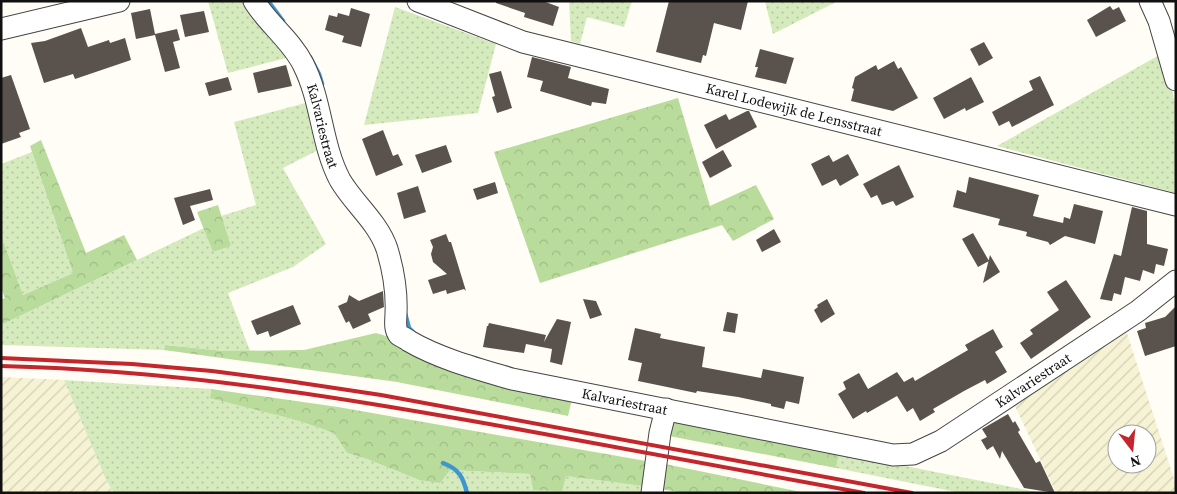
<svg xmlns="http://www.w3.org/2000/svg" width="1177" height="494" viewBox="0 0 1177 494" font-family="'Source Serif 4',serif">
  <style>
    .farmland { fill: url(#farmland-furrows); fill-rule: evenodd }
    .grass { fill: url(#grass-dots) }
    .forest { fill: url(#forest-crowns) }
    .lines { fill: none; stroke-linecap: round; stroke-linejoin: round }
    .stream { stroke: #3f96cf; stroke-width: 4.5 }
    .building { fill: #5a524d }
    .minor-casing { stroke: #444; stroke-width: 23 }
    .minor { stroke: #fff; stroke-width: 21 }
    .rail { stroke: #c4262e; stroke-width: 4 }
    .labels { text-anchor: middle; stroke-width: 5; stroke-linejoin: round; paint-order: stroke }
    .street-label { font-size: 14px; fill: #111; stroke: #fff }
  </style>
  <defs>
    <pattern id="farmland-furrows" width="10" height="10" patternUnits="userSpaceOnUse" patternTransform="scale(1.25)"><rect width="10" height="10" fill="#f6f3d4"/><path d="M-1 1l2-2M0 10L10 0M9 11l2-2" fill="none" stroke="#d2cfb5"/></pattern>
    <pattern id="grass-dots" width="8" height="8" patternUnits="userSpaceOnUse" patternTransform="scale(1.25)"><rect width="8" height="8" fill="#d5ebbd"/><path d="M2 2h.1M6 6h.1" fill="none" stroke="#b6c8a1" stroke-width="1.8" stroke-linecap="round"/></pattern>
    <pattern id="forest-crowns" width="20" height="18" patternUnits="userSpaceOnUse" patternTransform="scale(1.25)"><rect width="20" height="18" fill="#b9dc9c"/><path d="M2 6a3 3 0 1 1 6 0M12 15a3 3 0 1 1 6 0" fill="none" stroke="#9ebc85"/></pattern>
  </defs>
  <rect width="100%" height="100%" fill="#fffdf5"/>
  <path class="farmland" d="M1125,327L1176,485V493H1056L1014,404ZM1117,434H1147V464H1117Z
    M1,377L64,380L107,482L114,493H1Z"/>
  <path class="grass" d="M208,1H247L294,56L228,73Z
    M569,1H632L624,27L587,17L580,44L571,41Z
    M765,1H838L773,34Z
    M395,7L496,44L478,113L364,125Z
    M1163,53L1176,108V193L997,146Z
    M313,101L324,147L283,168L326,244L293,267L228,293L250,351H224L165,345L164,350L1,345V325L204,228L213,252L231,246L221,216L256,205L234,122Z
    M32,152L73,273L23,295L1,235V164Z
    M64,380L211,389L210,397L296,420L334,433L347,453L367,459L419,480L450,470L530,474L533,490L566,476L642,486V493H114L107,482Z
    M839,453L1042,493H961L836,468Z"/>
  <path class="forest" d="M678,98L710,206L756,185L774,219L733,241L722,225L540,283L494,152Z
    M41,140L86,253L124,235L137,260L1,325V300L5,298L1,288V235L23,295L73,273L30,146Z
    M218,205L231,246L213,252L197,212Z
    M376,333L386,336L393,341L572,399L568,416L397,382L164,350L165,345L224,351L304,350Z
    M211,389L338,407L646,461L642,486L566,476L562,491L533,490L530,474L450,470L440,483L419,480L367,459L347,453L334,433L296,420L210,398Z
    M680,421L839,453L836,468L669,436L671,424Z
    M665,464L806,493H684L661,489Z"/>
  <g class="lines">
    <path class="stream" d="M268,1L283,21
      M310,57L319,74L322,84
      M405,313L409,328L414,333
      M443,463C459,469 463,477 467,493"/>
  </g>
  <path class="building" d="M496,1H543L559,7L553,26L524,17L525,13L496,3Z
    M669,1H748L741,30L714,23L706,56L703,55L701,63L656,52Z
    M1110,6L1113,10L1119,7L1126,21L1096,37L1087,20Z
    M351,8L370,14L361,47L342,42L344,36L325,30L329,15L337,17L338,13L349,16Z
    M150,9L155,34L177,29L180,40L173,42L180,68L165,72L155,35L136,39L131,13Z
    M204,11L209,32L185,37L180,15Z
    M81,28L88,47L109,40L110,43L125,38L131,60L75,79L73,74L44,83L31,43L45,41Z
    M984,42L993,58L979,66L970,49Z
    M760,49L794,58L786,84L755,77L758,67H755Z
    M532,57L571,67L568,78L609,89L606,104L592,102L591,106L540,91L543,81L527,77Z
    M894,61L898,69L901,67L918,98L893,111L851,101L854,89L852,88L855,77L876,65L878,70Z
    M286,65L292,86L258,93L253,73Z
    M501,71L512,108L497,113L492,97L495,96L489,74Z
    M11,75L30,129L19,133L21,137L1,144V78Z
    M1040,76L1054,105L1012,127L1009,121L999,126L992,112L1033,90L1029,81Z
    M228,77L232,90L209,96L205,83Z
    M971,77L984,102L966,111L965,108L944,119L933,98Z
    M747,111H749L757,127L716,149L704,125L726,114L729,120Z
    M383,130L393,156L398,154L403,165L376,176L362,139Z
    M446,145L452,162L422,173L415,155Z
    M723,150L732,166L710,178L702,162Z
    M848,154L859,175L840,186L836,179L822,186L811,164L829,155L833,162Z
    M899,165L914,197L896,206L893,201L882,205L877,195L871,198L863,184Z
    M969,177L1039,195L1033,216L1063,223L1064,217L1070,219L1074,204L1103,211L1095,244L1065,236L1050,245L1048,242L1026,236L1027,232L998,225L1000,219L953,207L957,190L966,193Z
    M495,182L498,193L477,200L473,189Z
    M418,186L426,212L404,219L397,193Z
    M210,189L213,200L190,206L195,220L183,225L174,198Z
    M1132,207L1147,211V244L1168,249L1164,266L1156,264L1154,274L1143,270L1140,281L1125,277L1121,295L1114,293L1112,301L1100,299L1114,254L1121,256Z
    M774,229L781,242L762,252L756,240Z
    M973,233L989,261L978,267L962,239Z
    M446,234L449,242H451L466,291L464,289L447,294L446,290L433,294L428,280L447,274L433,262L431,254L433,247L430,240Z
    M990,255L1000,272L983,283Z
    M1066,280L1091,317L1031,359L1020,343L1033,334L1030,330L1059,310L1047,292Z
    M383,291L384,307L368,314L371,321L353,329L349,321L346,323L338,306L347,302L349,295L359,301Z
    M583,299L596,301L602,315L590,319Z
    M827,299L835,314L821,323L814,310L818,307L817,305Z
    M293,305L301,324L270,337L268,331L257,335L251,321Z
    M1176,306V346L1145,356L1137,331L1146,328L1145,323L1165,317Z
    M727,312L738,314L735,333L723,331Z
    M557,319L571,322L562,365L550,362L552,349L526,344L524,353L483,347L487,326H488L489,323L546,335L544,342Z
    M635,328L661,334L660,338L705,347L702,367L761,378L763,369L804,377L799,404L786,401L784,409L771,406V404L738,397L697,391L696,393L638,381L642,363L628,360Z
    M993,329L1003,347L995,352L1007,372L987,384L985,380L964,391L933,409L935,412L920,421L913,408L907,412L897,396L867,413L866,411L853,419L838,394L846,389L843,382L859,373L868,389L897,372L904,382L913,377L915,381L968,350L965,345Z
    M1008,414L1013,423L1015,421L1020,430L1018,432L1036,463L1040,461L1055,493L1024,488L1002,451L1000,459L993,446L987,450L981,440L987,437L982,429Z"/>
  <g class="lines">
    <defs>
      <g id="minor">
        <path id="s1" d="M254,1C268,24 291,40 303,64C322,101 321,144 340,180C354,204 378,222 387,249C393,269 397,292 396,313C396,320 394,329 399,335C402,337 407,339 409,341C440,359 478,369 512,379L893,455L913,454L941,441L1138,311L1176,281"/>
        <path id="s2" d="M418,1L523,42L1176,205"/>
        <path d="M1150,1L1159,21L1176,80"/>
        <path d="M1,29L119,1"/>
        <path d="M652,493L660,433L666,409"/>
      </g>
    </defs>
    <use href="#minor" class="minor-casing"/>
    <use href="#minor" class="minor"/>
    <path class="rail" d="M1,358L132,364L212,371L288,381L381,395L912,493
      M1,366C180,370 352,399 528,431C640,451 752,472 864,493"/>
  </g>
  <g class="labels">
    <g class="street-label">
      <text dy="5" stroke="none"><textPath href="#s2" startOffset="392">Karel Lodewijk de Lensstraat</textPath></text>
      <text dy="5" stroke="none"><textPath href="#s1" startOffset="145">Kalvariestraat</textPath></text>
      <text dy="5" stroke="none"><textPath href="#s1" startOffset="1045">Kalvariestraat</textPath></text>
      <text dy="5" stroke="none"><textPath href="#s1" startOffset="610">Kalvariestraat</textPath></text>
    </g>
  </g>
  <rect width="1177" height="494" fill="none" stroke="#111111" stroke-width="5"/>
  <g transform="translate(1132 449) rotate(164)"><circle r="24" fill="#ffffff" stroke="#a0a0a0"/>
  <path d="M0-4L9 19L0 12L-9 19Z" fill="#c4262e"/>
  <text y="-8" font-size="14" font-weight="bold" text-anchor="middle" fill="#111111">N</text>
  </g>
</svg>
